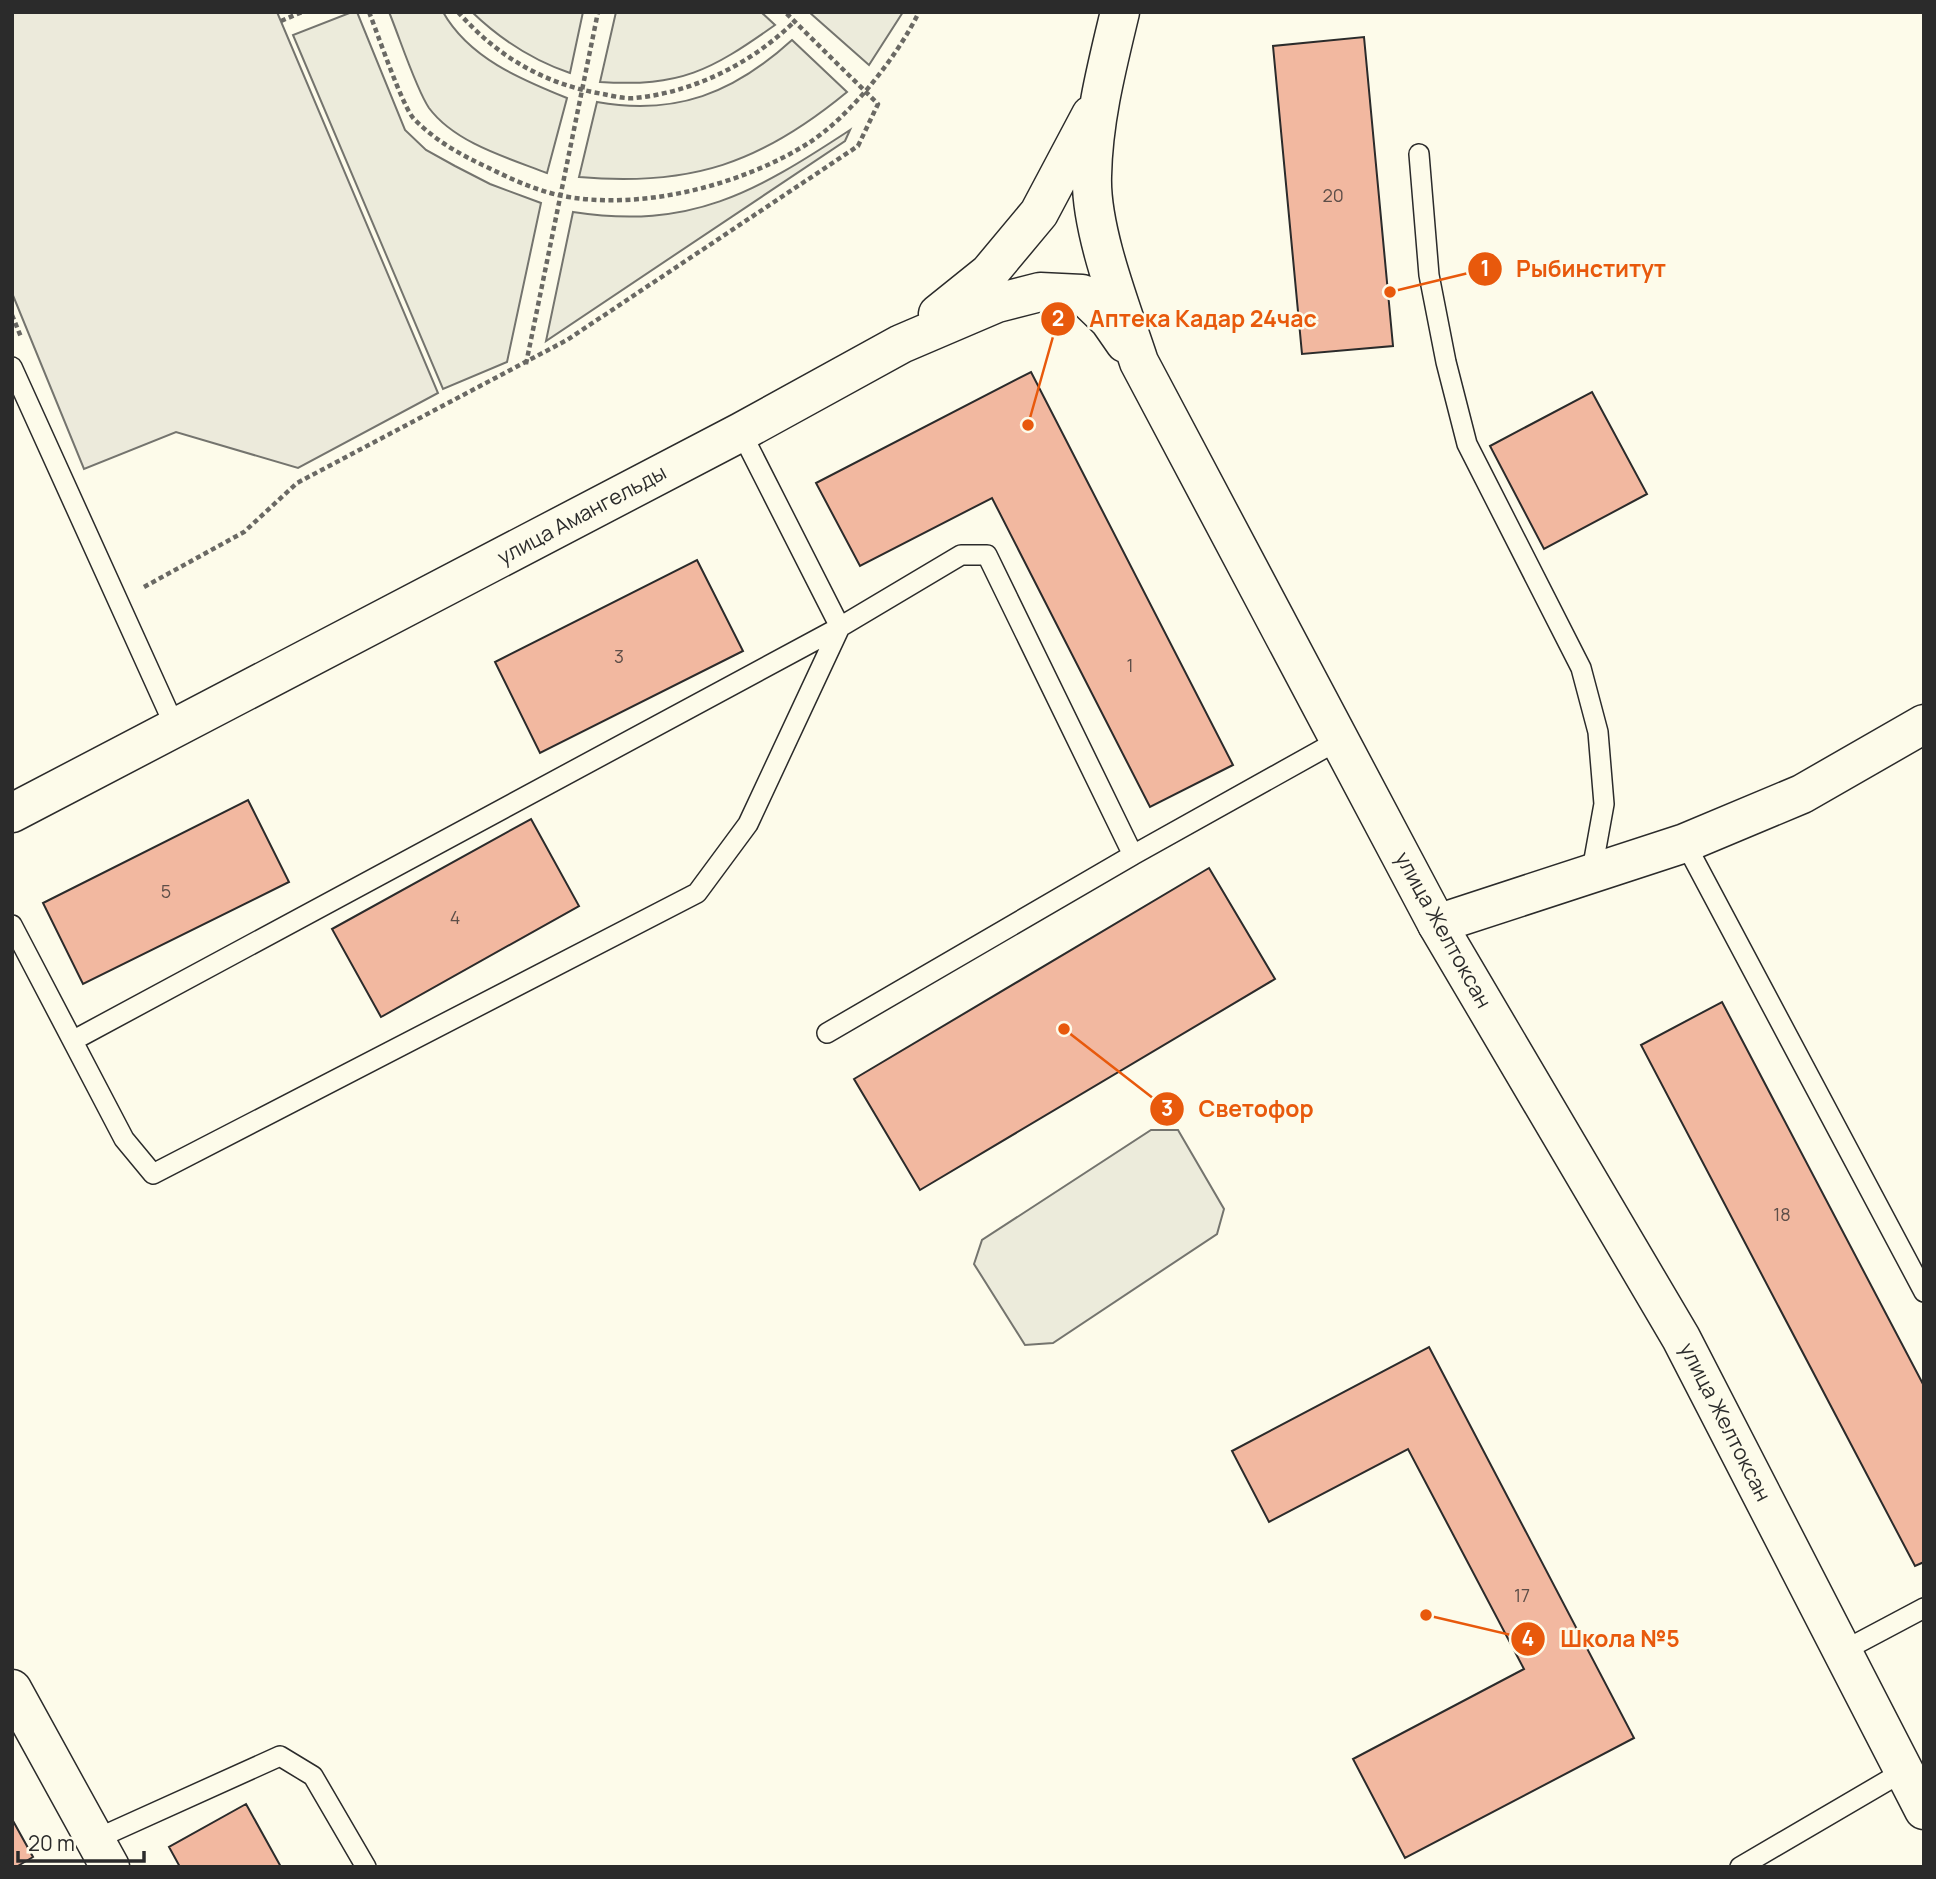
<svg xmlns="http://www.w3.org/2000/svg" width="1936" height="1879" viewBox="0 0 1936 1879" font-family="Manrope,sans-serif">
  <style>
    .green { fill: #ecebdb; stroke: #74746e; stroke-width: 2 }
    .parking { fill: #eceadb; stroke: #74746e; stroke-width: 2 }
    .building { fill: #f2b8a0; stroke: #2b2b2b; stroke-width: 2 }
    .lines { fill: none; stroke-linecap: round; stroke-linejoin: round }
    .lane-casing { stroke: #2b2b2b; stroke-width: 22 }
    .street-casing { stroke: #2b2b2b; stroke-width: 41 }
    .secondary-casing { stroke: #2b2b2b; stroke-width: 41 }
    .path { stroke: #6a6964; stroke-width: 4.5; stroke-dasharray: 5 3.5; stroke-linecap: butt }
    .lane { stroke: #fdfbea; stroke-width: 19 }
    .street { stroke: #fdfbea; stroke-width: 38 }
    .secondary { stroke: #fdfbea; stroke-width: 38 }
    .labels { text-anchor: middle; stroke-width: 5; stroke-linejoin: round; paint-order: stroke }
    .number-label { font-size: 18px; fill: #5d4e48 }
    .street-label { font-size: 21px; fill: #2b2b2b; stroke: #fdfbea }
    .leader { fill: none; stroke: #e8590c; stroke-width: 2.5 }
    .callout-dot { fill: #e8590c; stroke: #fdfbea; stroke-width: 2.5 }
    .mark-label { font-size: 21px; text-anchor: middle; font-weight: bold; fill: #fff }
    .callout-label { font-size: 23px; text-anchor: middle; font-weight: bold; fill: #e8590c; stroke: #fdfbea; stroke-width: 5; stroke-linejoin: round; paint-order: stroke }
  </style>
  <rect width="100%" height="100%" fill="#fdfbea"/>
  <path class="green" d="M352,12H357L405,130L426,150L455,166L490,184L541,203L507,362L443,389L293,35Z
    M389,12H443C469,58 520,79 567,98L547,173C508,158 455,143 429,108C416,89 399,36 389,12Z
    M472,12H583L570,73C532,60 501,40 472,12Z
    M616,12H761L775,25C710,71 681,87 600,82Z
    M809,12H903L869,65Z
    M792,40L847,92C761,163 691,187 579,177L597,102C676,116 734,93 792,40Z
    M850,130L845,141L546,341L573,212C691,230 754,193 850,130Z
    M1151,1130H1178L1224,1209L1217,1234L1053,1343L1025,1345L974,1264L982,1240Z"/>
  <path class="parking" d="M12,12H277L438,393L298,468L176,432L84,469L12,293Z"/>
  <path class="building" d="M1364,37L1393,346L1302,354L1273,46Z
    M1031,372L1233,765L1150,807L992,498L860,566L816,483Z
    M1592,392L1647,494L1544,549L1490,446Z
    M697,560L743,651L540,753L495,662Z
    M248,800L289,882L83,984L43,903Z
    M531,819L579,906L381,1017L332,929Z
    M1209,868L1275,979L920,1190L854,1079Z
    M1722,1002L1924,1386V1562L1915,1566L1641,1045Z
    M1429,1347L1634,1738L1405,1858L1353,1759L1524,1669L1408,1449L1269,1522L1232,1451Z
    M246,1804L281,1867H180L169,1847Z
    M12,1819L33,1857L16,1867H12Z"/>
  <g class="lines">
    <defs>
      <path id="lane" d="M1419,154L1429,275L1446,362L1467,444L1581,668L1598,732L1604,804L1591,876
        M12,367L176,729
        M1685,843L1924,1292
        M1133,855L1339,740
        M12,925L124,1139L153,1174L697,893L748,824L840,627L741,432
        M74,1040L840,627L961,555H987L1133,855L827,1033
        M1843,1651L1924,1608
        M94,1840L280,1756L313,1776L366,1867
        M1740,1867L1904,1771"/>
      <path id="street" d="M1437,924L1685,843L1802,794L1924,724
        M12,1689L110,1867"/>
      <path id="secondary" d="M1120,12C1107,66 1093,120 1092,176C1090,230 1122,310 1139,362L1437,924L1681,1338L1924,1810
        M938,314L989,273L1039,213L1091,115
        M12,813L741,432L901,344L997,303L1040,292L1082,294L1109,320L1125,343"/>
    </defs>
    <use href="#lane" class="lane-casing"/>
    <use href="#street" class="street-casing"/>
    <use href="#secondary" class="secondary-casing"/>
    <path class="path" d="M369,12C377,32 403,108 414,119C437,142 461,155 489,168C511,179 533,189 558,195C637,212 740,186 807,144C850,117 897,57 919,12
      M458,12C498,57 544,84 603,94C613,96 625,99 635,98C695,92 752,63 795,21
      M281,21L302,12
      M12,315L21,337
      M526,364L598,12
      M144,587L244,532L297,483L567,340L858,146L878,104L785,12"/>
    <use href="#lane" class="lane"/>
    <use href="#street" class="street"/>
    <use href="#secondary" class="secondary"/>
  </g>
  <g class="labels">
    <g class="number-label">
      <text x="1333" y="202">20</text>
      <text x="619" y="663">3</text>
      <text x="1130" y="672">1</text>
      <text x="166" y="898">5</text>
      <text x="455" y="924">4</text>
      <text x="1782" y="1221">18</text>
      <text x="1522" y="1602">17</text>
    </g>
    <g class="street-label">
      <text transform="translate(582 515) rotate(-28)" y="7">улица Амангельды</text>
      <text transform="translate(1443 930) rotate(61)" y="7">улица Желтоксан</text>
      <text transform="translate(1725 1422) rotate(63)" y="7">улица Желтоксан</text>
    </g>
  </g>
  <path class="leader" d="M1390 292L1485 269M1028 425L1058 319M1064 1029L1167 1109M1426 1615L1528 1639"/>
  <g class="callout-dot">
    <circle cx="1390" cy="292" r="7"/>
    <circle cx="1028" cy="425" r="7"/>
    <circle cx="1064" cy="1029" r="7"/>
    <circle cx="1426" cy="1615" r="7"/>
    <circle cx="1485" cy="269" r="18"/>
    <circle cx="1058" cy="319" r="18"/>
    <circle cx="1167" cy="1109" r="18"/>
    <circle cx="1528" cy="1639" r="18"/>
  </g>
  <g class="mark-label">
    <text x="1485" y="276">1</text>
    <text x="1058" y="326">2</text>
    <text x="1167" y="1116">3</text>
    <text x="1528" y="1646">4</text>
  </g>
  <g class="callout-label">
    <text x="1591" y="277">Рыбинститут</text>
    <text x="1203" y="327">Аптека Кадар 24час</text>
    <text x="1256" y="1117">Светофор</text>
    <text x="1620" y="1647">Школа №5</text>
  </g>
  <rect width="1936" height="1879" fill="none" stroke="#2b2b2b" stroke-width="28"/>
  <path d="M18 1851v10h126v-10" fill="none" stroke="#2b2b2b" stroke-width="3.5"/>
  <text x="28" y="1851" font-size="21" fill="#2b2b2b" stroke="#fdfbea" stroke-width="5" paint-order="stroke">20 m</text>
</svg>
